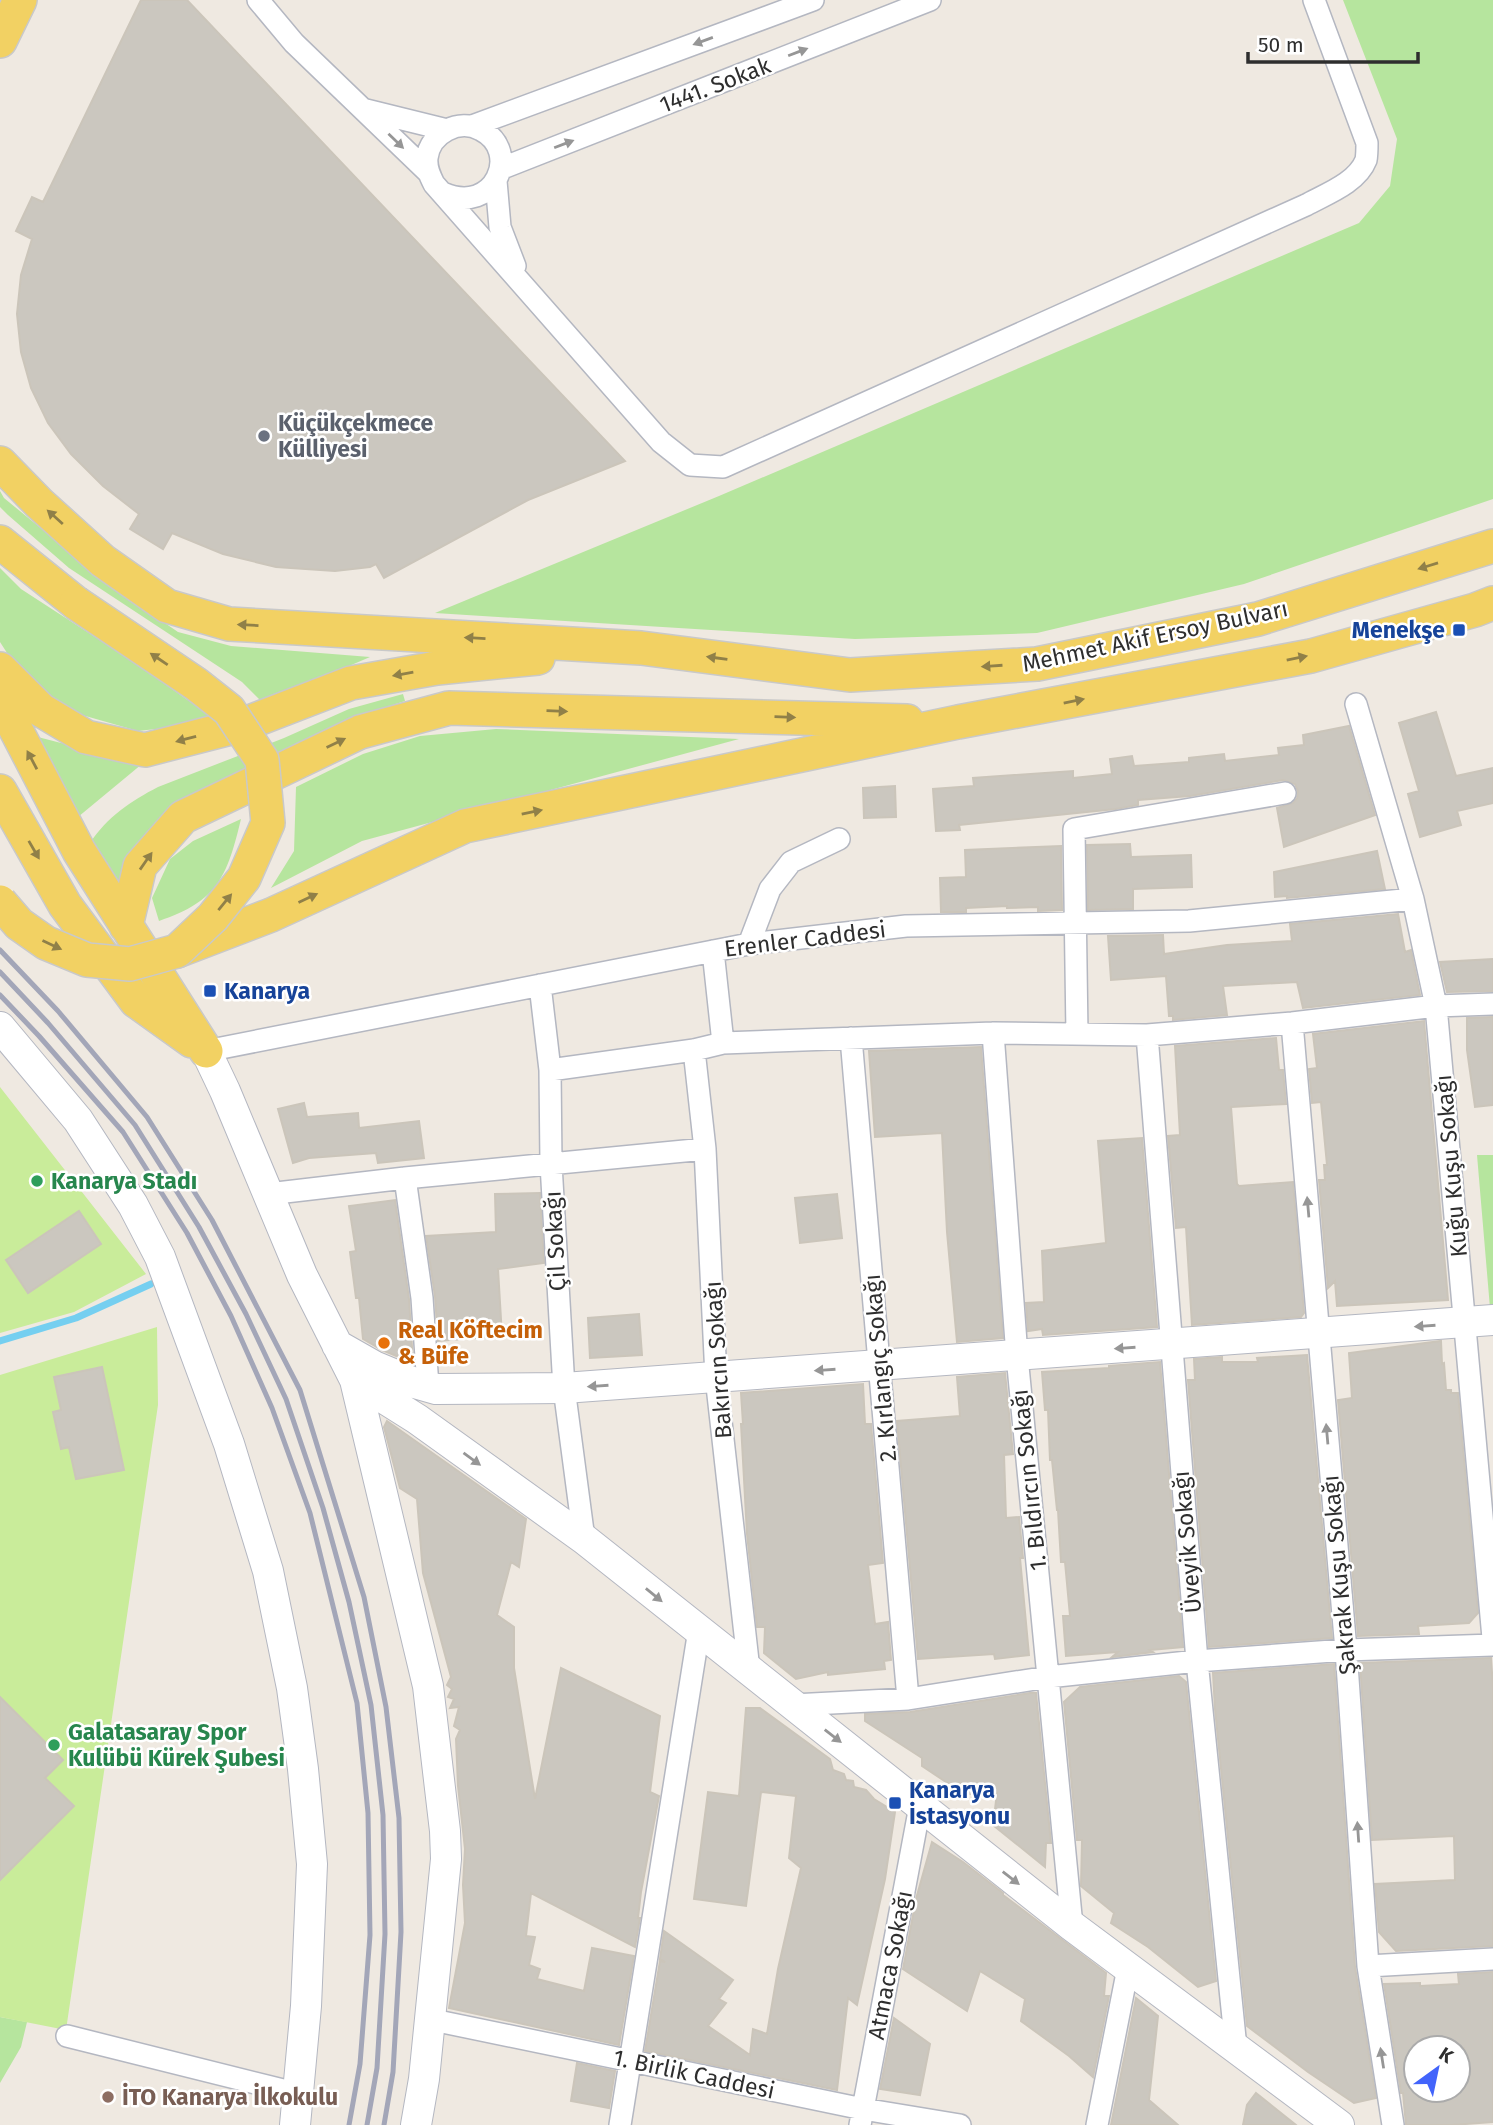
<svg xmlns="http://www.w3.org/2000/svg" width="1493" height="2125" viewBox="0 0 1493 2125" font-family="'Fira Sans',sans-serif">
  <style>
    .green { fill: #b6e59e }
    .pitch { fill: #c9ec9a }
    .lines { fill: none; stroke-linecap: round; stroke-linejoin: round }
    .stream { stroke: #75cff0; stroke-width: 7 }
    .building { fill: #cbc7bf; stroke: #cbc5ba; stroke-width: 2; fill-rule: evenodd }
    .street-casing { stroke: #b4b7c1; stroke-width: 24 }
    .secondary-casing { stroke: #b4b7c1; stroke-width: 32 }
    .primary-casing { stroke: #c9c9c9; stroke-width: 36 }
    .street { stroke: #fff; stroke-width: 21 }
    .secondary { stroke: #fff; stroke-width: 30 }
    .primary { stroke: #f2d163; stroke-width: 33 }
    .rail { stroke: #a3a6b8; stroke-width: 5 }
    .primary-bridge-casing { stroke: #c9c9c9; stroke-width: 36; stroke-linecap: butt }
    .primary-bridge { stroke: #f2d163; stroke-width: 33 }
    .oneway { fill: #969696 }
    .oneway2 { fill: #908048 }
    .worship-dot { fill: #6b7280; stroke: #fff; stroke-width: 2.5 }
    .transit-dot { fill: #1a4fb4; stroke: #fff; stroke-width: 2.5 }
    .leisure-dot { fill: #2e9e5b; stroke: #fff; stroke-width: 2.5 }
    .food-dot { fill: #e8710a; stroke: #fff; stroke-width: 2.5 }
    .education-dot { fill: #8d6e63; stroke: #fff; stroke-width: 2.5 }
    .labels { text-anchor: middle; stroke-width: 5; stroke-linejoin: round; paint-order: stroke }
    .street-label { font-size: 23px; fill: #2e2e2e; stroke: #fff }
    .worship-label { font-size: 23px; font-weight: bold; fill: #5b616d; stroke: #fff; text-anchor: start }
    .transit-label { font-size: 23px; font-weight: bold; fill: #164399; stroke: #fff; text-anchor: start }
    .leisure-label { font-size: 23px; font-weight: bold; fill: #27864d; stroke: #fff; text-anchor: start }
    .food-label { font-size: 23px; font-weight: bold; fill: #c56008; stroke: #fff; text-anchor: start }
    .education-label { font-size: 23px; font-weight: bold; fill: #785e54; stroke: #fff; text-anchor: start }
  </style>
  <rect width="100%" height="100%" fill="#efe9e1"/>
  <path class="green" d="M1343,0H1493V499L1244,584L1037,633L855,639L435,613L719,496L1359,223L1390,186L1397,139Z
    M0,491L4,498L115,589L178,632L231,646L370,657L263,703L242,682L69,568L8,515L0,507Z
    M0,568L21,589L132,661L219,722L138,731L68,711L18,670L0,642Z
    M403,694L405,701L365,714L165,818L119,893L90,843C107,817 131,801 158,787L284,738L349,709Z
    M496,729L739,739L362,841L271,888L294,851L296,787L363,754L420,736Z
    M34,736L142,764L78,817Z
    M241,819C227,877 218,901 159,921L152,898L170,859L193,841Z
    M1477,1155H1493V1308H1490Z
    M0,2017L27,2022L21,2047L0,2083Z"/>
  <path class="pitch" d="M0,1087L146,1274L74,1312L0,1333Z
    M157,1327L158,1405L66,2030L0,2017V1375Z"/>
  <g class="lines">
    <path class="stream" d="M0,1341L76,1318L151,1284"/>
  </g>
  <path class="building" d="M141,0H187L625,461L528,500L384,578L376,564L370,567L335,571L276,567L223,554L172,533L163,549L130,529L139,514L103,486L71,454L48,423L31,388L21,352L17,314L21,275L32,239L16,231L32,197L43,202Z
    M1436,712L1456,776L1493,768V803L1457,811L1461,825L1420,837L1408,794L1419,791L1399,723Z
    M1349,726L1375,815L1284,847L1277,808L1293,803L1297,798L1298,791L1295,784L1283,780L1190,796L1138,800V805L1116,809L959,825L960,830L936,831L933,789L974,786L973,778L1073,771V778L1112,774L1110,759L1132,756L1134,766L1189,762V758L1224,754L1225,761L1279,755L1278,748L1304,745L1303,735Z
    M895,786L896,817L864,818L863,788Z
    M1130,844L1131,857L1191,855L1192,887L1133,889V909L1088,910L1087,845Z
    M1061,846L1062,910L1038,911V907L1007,908V906L966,908V912H941L940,878L966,877L965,850Z
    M1377,851L1385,889L1287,898V896L1275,897L1274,872Z
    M1398,914L1405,952L1411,950L1420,995L1303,1008L1297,982L1223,986L1227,1015L1173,1020V1016H1169L1166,976L1111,980L1108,936L1163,935L1164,954L1227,945L1292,941L1290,924Z
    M1493,959V991L1447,992L1440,962Z
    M1493,1017V1105L1475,1107L1467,1050V1018Z
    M1424,1021L1448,1300L1337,1306L1335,1281L1328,1288L1319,1180H1325L1324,1165H1327L1321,1102L1312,1103L1309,1069L1317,1068L1313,1034Z
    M1276,1038L1279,1070H1283L1286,1104L1231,1107L1237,1184L1239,1186L1293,1182L1304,1313L1301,1317L1192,1325L1186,1227L1176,1228L1168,1136L1180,1135L1175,1046Z
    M981,1047L1003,1338L957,1342L947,1232L942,1133L875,1137L869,1051Z
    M304,1103L307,1117L358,1113L359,1128L419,1121L424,1158L378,1163L376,1153L309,1158L293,1163L278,1109Z
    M1142,1138L1157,1327L1043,1335L1042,1329L1028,1331L1026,1303L1044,1302L1042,1251L1106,1243L1098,1141Z
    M540,1193L544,1263L498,1269L502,1336L438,1341L435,1296L426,1236L496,1232L495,1194Z
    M837,1194L842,1238L800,1243L795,1198Z
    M395,1200L409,1299L413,1363L382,1350L363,1339L359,1298H356L350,1252L356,1251L349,1206Z
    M79,1211L101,1244L28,1293L6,1260Z
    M639,1314L642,1355L590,1358L588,1318Z
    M1441,1341L1442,1364L1444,1363L1446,1390H1451V1393H1458L1478,1613L1469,1623L1418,1626L1419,1634L1358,1636L1338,1400L1352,1398L1349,1353Z
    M1307,1355L1332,1638L1209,1647L1188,1380H1195L1194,1359L1222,1357V1362H1258L1257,1358Z
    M1160,1362L1183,1647L1150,1650L1153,1652L1112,1657L1118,1652L1066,1656L1063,1616H1070L1065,1562H1061L1058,1510H1057L1052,1460H1050L1048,1410H1045L1042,1372L1109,1368V1366Z
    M102,1367L124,1470L76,1479L69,1447L61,1449L53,1412L61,1410L54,1377Z
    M1005,1373L1013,1454L1004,1455L1006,1518L1019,1517L1023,1558H1020L1029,1655L995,1659L994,1654L918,1659L897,1421L960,1416L957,1377Z
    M863,1384L865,1424H871L883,1563L868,1565L875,1624L888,1622L891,1660L884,1661L885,1669L828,1675V1672L796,1679L764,1653L765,1627H757L747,1534L741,1424H743L741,1393Z
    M387,1421L526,1519L519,1567L511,1562L497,1615L514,1627V1668L535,1799L561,1668L660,1716L650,1792L659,1796L641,1892L638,1918H640L635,1947L531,1893L526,1936L535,1937L529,1965L540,1969L537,1979L584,1991L592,1948L634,1956L619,2045L449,2008L465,1923L463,1885L465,1849L458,1786L456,1739L460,1730L454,1726L459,1707L450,1708L454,1699L448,1697L452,1689L447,1685L451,1677L423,1573L417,1499L400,1488L384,1427Z
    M1491,1658L1493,1687V1946L1396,1951L1379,1932L1375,1884L1455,1880L1454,1836L1372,1840L1360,1663Z
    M1334,1664L1355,1967L1376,2098L1354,2103L1308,2072L1247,2026L1215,1709L1213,1673Z
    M1179,1676L1186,1682L1216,1981L1198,1987L1148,1947L1111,1923L1114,1913L1081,1886L1082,1840H1077L1064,1702L1080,1687Z
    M1030,1693H1036L1051,1843H1046L1045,1867L993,1825L997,1793L964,1794L922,1766V1758L865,1721V1714L910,1712Z
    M0,1697L63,1760L45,1778L74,1806L0,1880Z
    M746,1708H760L830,1759L833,1770L844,1774L846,1780L853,1781L854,1787L866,1790L874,1799L895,1812L885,1879L857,2005L848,1998L837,2090L645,2051L660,1961L665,1962L660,1959L664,1931L733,1980L719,1999L726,2003L708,2026L750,2055L753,2029L767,2034L778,1969L801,1868L789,1858L796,1796L761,1792L746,1906L694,1899L708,1792L739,1796Z
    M932,1842L963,1862L1003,1893V1895L1106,1973L1104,1996H1109L1093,2077L1069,2056L1021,2021L1025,1999L980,1971L967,2011L903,1969L916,1899Z
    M1493,1972V2122L1452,2125H1406L1403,2093H1401L1384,1984L1420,1983V1986L1459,1984L1458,1974ZM1416,2048H1464L1466,2083H1458V2090H1416Z
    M1136,1998L1158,2016L1149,2100L1178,2125H1111Z
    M894,2018L930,2044L920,2095L880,2089Z
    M577,2063L615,2071L609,2108L571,2101Z
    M1256,2093L1296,2125H1243L1247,2105Z"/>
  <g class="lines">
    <defs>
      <path id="street" d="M258,0L294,43L429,173
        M366,110L447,130
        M472,126L813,0
        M500,169L930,0
        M496,181L500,227L515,266
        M443,193C495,216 522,151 481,130C459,118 430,133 427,158C426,168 430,176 434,184L661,442L690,465L723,467L1306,205C1326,194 1357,183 1366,160C1367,155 1367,148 1367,143L1314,0
        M1356,704L1413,899L1436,1006L1493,1638
        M749,944L770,889L791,862L839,839
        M713,951L723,1043
        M540,985L550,1070L551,1164L564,1388L584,1539
        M1292,1023L1346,1650L1368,1966L1393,2125
        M993,1033L1017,1356L1072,1926
        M1077,1034L1074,829L1285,793
        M1147,1035L1197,1661L1236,2048
        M851,1038L908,1699
        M694,1050L705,1149L716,1377L749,1670
        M206,1051L749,944L906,926L1189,921L1413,899
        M550,1070L694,1050L723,1043L993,1033L1147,1035L1292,1023L1436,1006L1493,1004
        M405,1178L422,1298L428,1387
        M268,1194L405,1178L705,1149
        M793,1705L908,1699L1048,1677L1197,1661L1346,1650L1493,1645
        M1368,1966L1493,1959
        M428,2019L863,2109L960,2125
        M67,2036L299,2094
        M620,2125L699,1630
        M860,2125L920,1806
        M1097,2125L1128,1968"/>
      <path id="secondary" d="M0,1027L78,1120L133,1205L160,1257L229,1444L268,1571L292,1688L303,1769L312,1864L306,2006L295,2125
        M206,1051L225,1091L302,1275L355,1380L428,1686L445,1831L446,1859L424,2079L416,2125
        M337,1345L374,1366L415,1383L436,1389L564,1388L1493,1320
        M355,1380L417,1419L584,1539L1072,1926L1339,2125"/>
      <path id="primary" d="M0,41L20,0
        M0,463L39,503L103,561L167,606L229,624L641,648L850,675L1037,664L1258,619L1493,546
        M0,542L76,603
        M0,669L41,710L86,737L145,750L242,725L351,683L437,668L538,658
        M0,699L79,851L206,1051
        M0,791L65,905L136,1001L192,1041
        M126,926L140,866L183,817L360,732L449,708L907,721
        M177,951L271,915L465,826L958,722L1311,656L1475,610L1493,603"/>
    </defs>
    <use href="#street" class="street-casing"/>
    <use href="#secondary" class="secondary-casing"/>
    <use href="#primary" class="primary-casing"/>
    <use href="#street" class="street"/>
    <use href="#secondary" class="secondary"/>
    <use href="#primary" class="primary"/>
    <path class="rail" d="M0,950L58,1011L147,1117L212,1220L300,1390L364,1597L386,1707L399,1818L401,1932L393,2072L384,2125
      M0,972L48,1023L135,1125L199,1227L246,1314L286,1399L323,1508L349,1602L371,1705L383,1815L385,1934L377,2068L367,2125
      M0,995L39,1036L123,1132L187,1233L231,1316L272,1408L310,1513L357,1703L368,1813L370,1935L360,2064L349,2125"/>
    <defs>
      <path id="primary-bridge" d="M0,902L19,924L46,943L87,960L130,964L177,951L213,917L244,878L268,823L262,760L229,710L196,684L76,603"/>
    </defs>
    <use href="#primary-bridge" class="primary-bridge-casing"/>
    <use href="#primary-bridge" class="primary-bridge"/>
  </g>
  <defs><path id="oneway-solid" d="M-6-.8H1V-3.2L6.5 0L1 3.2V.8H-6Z" transform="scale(1.75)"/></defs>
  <g class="oneway">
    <use href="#oneway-solid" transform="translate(703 41) rotate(160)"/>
    <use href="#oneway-solid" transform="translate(798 52) rotate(-21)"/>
    <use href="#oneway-solid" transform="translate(396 141) rotate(44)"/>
    <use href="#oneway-solid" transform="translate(564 144) rotate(-21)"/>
    <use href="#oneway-solid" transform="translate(1308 1207) rotate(-95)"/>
    <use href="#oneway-solid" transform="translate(1425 1326) rotate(176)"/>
    <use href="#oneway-solid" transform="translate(1125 1348) rotate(176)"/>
    <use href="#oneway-solid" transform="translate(825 1370) rotate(176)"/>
    <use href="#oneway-solid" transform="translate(598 1386) rotate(176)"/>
    <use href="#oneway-solid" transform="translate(1327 1434) rotate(-95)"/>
    <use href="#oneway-solid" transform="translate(472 1459) rotate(36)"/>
    <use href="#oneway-solid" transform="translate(654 1595) rotate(39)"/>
    <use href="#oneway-solid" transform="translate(833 1736) rotate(38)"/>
    <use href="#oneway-solid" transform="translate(1358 1832) rotate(-94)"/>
    <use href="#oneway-solid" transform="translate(1011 1878) rotate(38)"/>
    <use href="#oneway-solid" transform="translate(1382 2058) rotate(-99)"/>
  </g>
  <g class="oneway2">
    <use href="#oneway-solid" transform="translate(55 517) rotate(-138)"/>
    <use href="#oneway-solid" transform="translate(1428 566) rotate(163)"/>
    <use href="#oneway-solid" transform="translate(248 625) rotate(-177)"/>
    <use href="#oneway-solid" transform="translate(475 638) rotate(-177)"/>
    <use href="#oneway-solid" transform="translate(717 658) rotate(-172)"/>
    <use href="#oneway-solid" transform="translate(1297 658) rotate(-11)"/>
    <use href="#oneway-solid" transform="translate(159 659) rotate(-146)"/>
    <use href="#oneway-solid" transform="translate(992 666) rotate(176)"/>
    <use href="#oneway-solid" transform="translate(403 674) rotate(170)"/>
    <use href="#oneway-solid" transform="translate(1074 701) rotate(-11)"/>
    <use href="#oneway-solid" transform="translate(557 711) rotate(2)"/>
    <use href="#oneway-solid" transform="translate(785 717) rotate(2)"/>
    <use href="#oneway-solid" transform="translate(186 739) rotate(165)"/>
    <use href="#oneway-solid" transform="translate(336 743) rotate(-26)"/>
    <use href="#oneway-solid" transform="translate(32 760) rotate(-118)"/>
    <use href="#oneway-solid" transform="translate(532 812) rotate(-11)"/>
    <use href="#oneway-solid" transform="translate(34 850) rotate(60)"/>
    <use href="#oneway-solid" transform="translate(146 861) rotate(-55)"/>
    <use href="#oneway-solid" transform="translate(308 898) rotate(-25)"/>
    <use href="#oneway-solid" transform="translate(225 902) rotate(-51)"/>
    <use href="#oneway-solid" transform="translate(52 945) rotate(25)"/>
  </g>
  <circle class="worship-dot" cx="264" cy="436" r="7"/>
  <g class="transit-dot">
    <rect x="1452" y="623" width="14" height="14" rx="3.5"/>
    <rect x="203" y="984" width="14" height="14" rx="3.5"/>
    <rect x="888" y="1796" width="14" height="14" rx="3.5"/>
  </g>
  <g class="leisure-dot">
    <circle cx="37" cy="1181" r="7"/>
    <circle cx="54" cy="1745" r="7"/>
  </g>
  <circle class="food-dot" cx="384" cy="1343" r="7"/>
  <circle class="education-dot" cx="108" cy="2097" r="7"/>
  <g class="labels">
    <g class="street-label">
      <text transform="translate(715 85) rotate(-21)" y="8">1441. Sokak</text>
      <text transform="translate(1155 636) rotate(-12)" y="8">Mehmet Akif Ersoy Bulvarı</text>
      <text transform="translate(805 939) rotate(-7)" y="8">Erenler Caddesi</text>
      <text transform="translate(1451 1166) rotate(-95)" y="8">Kuğu Kuşu Sokağı</text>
      <text transform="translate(555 1241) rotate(-93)" y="8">Çil Sokağı</text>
      <text transform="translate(718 1360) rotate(-94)" y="8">Bakırcın Sokağı</text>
      <text transform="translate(880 1368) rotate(-95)" y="8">2. Kırlangıç Sokağı</text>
      <text transform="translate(1029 1480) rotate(-96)" y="8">1. Bıldırcın Sokağı</text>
      <text transform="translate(1187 1542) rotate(-95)" y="8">Üveyik Sokağı</text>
      <text transform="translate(1339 1575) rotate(-95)" y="8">Şakrak Kuşu Sokağı</text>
      <text transform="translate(890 1965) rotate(-79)" y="8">Atmaca Sokağı</text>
      <text transform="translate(694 2074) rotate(12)" y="8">1. Birlik Caddesi</text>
    </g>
    <g class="worship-label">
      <text x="278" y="431">Küçükçekmece<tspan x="278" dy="26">Külliyesi</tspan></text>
    </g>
    <g class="transit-label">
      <text x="1445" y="638" text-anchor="end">Menekşe</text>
      <text x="224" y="999">Kanarya</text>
      <text x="909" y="1798">Kanarya<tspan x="909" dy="26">İstasyonu</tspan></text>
    </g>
    <g class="leisure-label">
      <text x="51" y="1189">Kanarya Stadı</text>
      <text x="68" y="1740">Galatasaray Spor<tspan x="68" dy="26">Kulübü Kürek Şubesi</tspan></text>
    </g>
    <g class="food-label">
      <text x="398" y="1338">Real Köftecim<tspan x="398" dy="26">&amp; Büfe</tspan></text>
    </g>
    <g class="education-label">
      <text x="122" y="2105">İTO Kanarya İlkokulu</text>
    </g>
  </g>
  <g transform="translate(1437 2069) rotate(33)"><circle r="33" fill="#ffffff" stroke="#ababab" stroke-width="2"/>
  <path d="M0-5L12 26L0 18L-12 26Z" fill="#4264fb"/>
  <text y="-10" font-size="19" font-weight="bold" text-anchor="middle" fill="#2e2e2e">K</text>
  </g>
  <path d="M1248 52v10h170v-10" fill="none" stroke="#2e2e2e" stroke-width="3.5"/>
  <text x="1258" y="52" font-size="21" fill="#2e2e2e" stroke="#ffffff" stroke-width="5" paint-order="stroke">50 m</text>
</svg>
